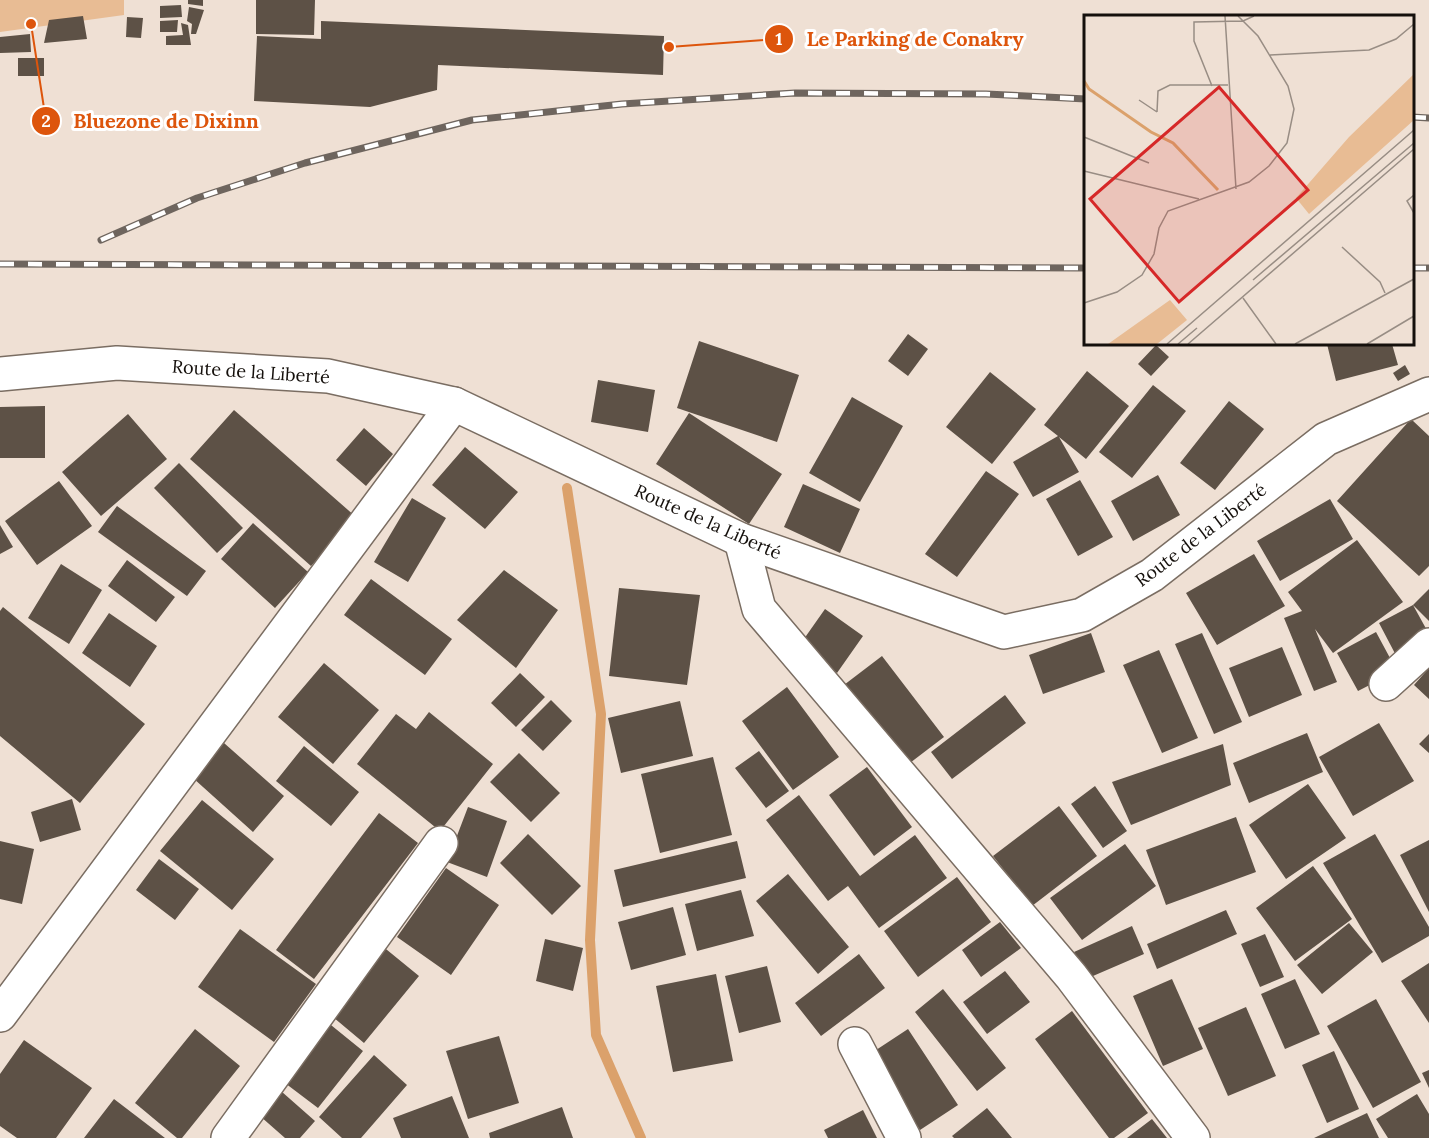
<svg xmlns="http://www.w3.org/2000/svg" width="1429" height="1138" viewBox="0 0 1429 1138" font-family="Lora,serif">
  <style>
    .green { fill: #e8bc94 }
    .lines { fill: none; stroke-linecap: round; stroke-linejoin: round }
    .stream { stroke: #dba16b; stroke-width: 10 }
    .building { fill: #5d5146 }
    .minor-casing { stroke: #7a6d62; stroke-width: 36 }
    .major-casing { stroke: #7a6d62; stroke-width: 36 }
    .minor { stroke: #fff; stroke-width: 33 }
    .major { stroke: #fff; stroke-width: 33 }
    .rail-casing { stroke: #6e655e; stroke-width: 7 }
    .rail { stroke: #fff; stroke-width: 4.5; stroke-dasharray: 14; stroke-linecap: butt }
    .labels { text-anchor: middle; stroke-width: 6; stroke-linejoin: round; paint-order: stroke }
    .street-label { font-size: 18px; fill: #15100c; stroke: #fff }
    .inset-river { fill: none; stroke: #dba16b; stroke-width: 3 }
    .inset-road { fill: none; stroke: #988d84; stroke-width: 1.5 }
    .view { fill: #d62828; fill-opacity: 0.15; stroke: #d62828; stroke-width: 3 }
    .inset-edge { fill: none; stroke: #15100c; stroke-width: 3 }
    .leader { fill: none; stroke: #dd550c; stroke-width: 2 }
    .callout-dot { fill: #dd550c; stroke: #fff; stroke-width: 2 }
    .mark-label { font-size: 18px; text-anchor: middle; font-weight: bold; fill: #fff }
    .callout-label { font-size: 20px; text-anchor: middle; font-weight: bold; fill: #dd550c; stroke: #fff; stroke-width: 6; stroke-linejoin: round; paint-order: stroke }
  </style>
  <rect width="100%" height="100%" fill="#efe0d4"/>
  <path class="green" d="M0,0H124V15L0,32Z"/>
  <g class="lines">
    <path class="stream" d="M567,488L601,714L590,940L596,1035L641,1138"/>
  </g>
  <path class="building" d="M188,0H203V6L188,4Z
    M256,0H315L314,35L256,34Z
    M181,5L182,17L160,18V6Z
    M189,7L204,10L196,34H191L192,24L187,21Z
    M83,16L87,39L44,43L49,20Z
    M127,17L143,18L141,38L126,37Z
    M178,20L177,32H160V21Z
    M321,21L664,36L663,75L438,65L437,90L370,107L254,101L257,36L321,39Z
    M181,23L188,25L191,45H166V36L183,35Z
    M30,34L31,52L0,53V37Z
    M18,58H44V76H18Z
    M908,334L928,349L908,376L888,361Z
    M699,341L799,375L777,442L677,408Z
    M1327,344H1392L1398,365L1336,381Z
    M1156,345L1169,357L1151,376L1138,364Z
    M1405,365L1410,374L1398,381L1393,373Z
    M1087,371L1129,406L1086,459L1059,437L1079,472L1033,497L1013,462L1058,436L1044,425Z
    M990,372L1036,409L992,464L946,427Z
    M598,380L655,390L648,432L591,422Z
    M1153,385L1186,411L1132,478L1099,452Z
    M852,397L903,426L860,502L809,473Z
    M1229,401L1264,429L1215,490L1180,463Z
    M45,406V458H0V407Z
    M234,410L356,517L311,566L190,459Z
    M689,413L782,474L749,524L656,464Z
    M128,414L167,459L101,516L62,472Z
    M1411,419L1429,436V566L1419,576L1337,501Z
    M364,428L393,454L366,486L336,460Z
    M465,447L518,492L485,529L432,485Z
    M179,463L243,528L217,553L154,488Z
    M986,471L1019,494L957,577L925,554Z
    M1158,475L1180,515L1133,541L1111,501Z
    M1080,480L1113,537L1078,556L1046,499Z
    M59,481L92,526L37,565L5,521Z
    M803,484L860,509L840,553L784,527Z
    M412,498L446,518L408,582L374,562Z
    M1330,499L1353,539L1280,581L1257,541Z
    M117,506L206,571L187,596L98,532Z
    M253,523L308,572L275,608L221,559Z
    M0,525L13,547L0,554Z
    M1357,540L1403,602L1333,653L1315,629L1337,682L1314,691L1284,618L1302,611L1288,592Z
    M1254,554L1285,606L1217,645L1186,593Z
    M127,560L175,597L156,622L108,586Z
    M61,564L102,590L69,644L28,618Z
    M504,570L558,610L516,668L457,620Z
    M371,579L452,639L425,675L344,615Z
    M619,588L700,595L687,685L609,676Z
    M1429,589V621L1413,605L1429,634L1400,663L1379,623L1413,605Z
    M3,607L145,724L80,803L0,736V611Z
    M825,609L863,636L837,673L799,646Z
    M109,613L157,646L130,687L82,653Z
    M1376,632L1397,671L1358,691L1337,653Z
    M1091,633L1105,672L1043,694L1029,655Z
    M1202,633L1242,722L1214,734L1175,644Z
    M1282,647L1302,695L1249,717L1229,668Z
    M1159,650L1198,738L1162,753L1123,665Z
    M882,656L944,737L902,769L840,688Z
    M324,663L379,710L333,764L278,717Z
    M1429,668V699L1414,685Z
    M520,673L545,697L516,727L491,703Z
    M787,687L839,757L793,790L742,721Z
    M1005,695L1026,723L952,779L931,752Z
    M551,700L572,721L543,751L521,730Z
    M680,701L693,756L621,773L608,718Z
    M429,712L493,764L440,831L357,764L396,714L416,729Z
    M1379,723L1414,781L1353,816L1319,757Z
    M1307,733L1323,772L1249,803L1233,763Z
    M1429,734V753L1419,744Z
    M224,743L284,796L253,832L193,778Z
    M1223,744L1231,785L1131,825L1112,782Z
    M304,746L359,792L331,826L276,781Z
    M759,751L789,791L766,808L735,768Z
    M519,753L560,793L531,822L490,782Z
    M713,757L732,835L660,853L641,774Z
    M867,767L912,827L874,856L829,795Z
    M1308,784L1346,838L1286,879L1249,825Z
    M1095,786L1127,831L1103,848L1071,804Z
    M799,795L860,876L915,835L947,878L879,928L848,886L828,901L766,820Z
    M72,799L81,830L40,842L31,812Z
    M202,800L274,859L232,910L160,851Z
    M1059,806L1097,856L1032,906L993,856Z
    M468,807L507,821L487,877L447,862Z
    M379,813L418,843L314,979L276,950Z
    M1236,817L1256,872L1166,905L1146,850Z
    M528,834L581,886L552,915L500,863Z
    M1375,834L1429,927V936L1382,963L1323,863Z
    M1429,840V912L1400,855Z
    M0,841L34,849L22,904L0,899Z
    M737,841L746,878L623,907L614,870Z
    M1125,844L1156,886L1082,940L1050,898Z
    M159,859L199,889L175,920L136,890Z
    M1313,866L1352,919L1295,961L1256,908Z
    M446,868L499,905L451,975L397,937Z
    M788,874L849,947L818,974L756,901Z
    M957,877L991,922L918,977L884,931Z
    M741,890L754,936L697,951L685,904Z
    M673,907L686,955L631,970L618,922Z
    M1226,910L1237,934L1157,969L1147,944Z
    M1000,922L1021,948L981,977L962,950Z
    M1349,923L1373,952L1322,994L1297,965Z
    M1132,926L1144,954L1086,979L1074,952Z
    M240,929L316,984L274,1042L198,987Z
    M1265,934L1284,977L1260,987L1241,944Z
    M545,939L583,948L573,991L536,981Z
    M381,945L419,976L364,1043L327,1012Z
    M859,954L885,988L821,1036L795,1003Z
    M1429,963V1023L1401,981Z
    M767,966L781,1022L739,1033L725,976Z
    M1005,971L1030,1002L987,1034L963,1002Z
    M716,974L733,1061L673,1072L656,986Z
    M1172,979L1203,1049L1163,1066L1133,996Z
    M1295,979L1320,1034L1285,1049L1261,994Z
    M943,989L1006,1068L977,1091L915,1012Z
    M1376,999L1421,1082L1373,1108L1327,1026Z
    M1246,1007L1276,1076L1228,1096L1198,1028Z
    M1072,1011L1148,1113L1114,1138H1109L1035,1039Z
    M326,1021L363,1051L318,1108L281,1080Z
    M195,1029L240,1066L182,1138H177L135,1103Z
    M908,1029L958,1105L920,1130L870,1054Z
    M499,1036L519,1103L468,1119L446,1051Z
    M24,1040L92,1088L56,1138H17L0,1126V1074Z
    M1334,1051L1359,1109L1327,1123L1302,1065Z
    M374,1055L407,1085L361,1138H342L319,1117Z
    M1429,1070V1088L1422,1073Z
    M273,1084L315,1121L300,1138H285L251,1108Z
    M1417,1094L1429,1114V1138H1388L1376,1119Z
    M452,1096L469,1138H401L393,1118Z
    M114,1099L165,1138H84Z
    M562,1107L573,1138H490L489,1133Z
    M987,1108L1012,1138H954L952,1136Z
    M863,1110L877,1138H828L824,1130Z
    M1367,1113L1379,1138H1314Z
    M1152,1119L1167,1138H1127Z"/>
  <g class="lines">
    <defs>
      <path id="minor" d="M741,540L759,609L1071,976L1193,1138
        M1386,684L1429,645
        M0,1015L454,404
        M855,1044L904,1138
        M228,1138L441,843"/>
      <path id="major" d="M0,374L117,363L328,376L454,404L741,540L1004,632L1082,615L1152,575L1326,439L1429,394"/>
    </defs>
    <use href="#minor" class="minor-casing"/>
    <use href="#major" class="major-casing"/>
    <use href="#minor" class="minor"/>
    <use href="#major" class="major"/>
    <defs>
      <path id="rail" d="M1412,117L1429,118
        M101,240L197,198L305,163L472,120L622,104L795,93L986,94L1086,99
        M0,264L1086,268
        M1412,268H1429"/>
    </defs>
    <use href="#rail" class="rail-casing"/>
    <use href="#rail" class="rail"/>
  </g>
  <g class="labels">
    <g class="street-label">
      <text transform="translate(251 372) rotate(4)" y="6">Route de la Liberté</text>
      <text transform="translate(708 522) rotate(24)" y="6">Route de la Liberté</text>
      <text transform="translate(1201 535) rotate(-37)" y="6">Route de la Liberté</text>
    </g>
  </g>
  <g transform="translate(1084 15)">
    <rect width="330" height="330" fill="#efe0d4"/>
    <path d="M330,59V105L225,199L212,183L265,122ZM86,285L103,305L73,329H24Z" fill="#e8bc94"/>
    <path class="inset-river" d="M0,66L5,74L67,117L89,128L134,175"/>
    <path class="inset-road" d="M141,1L152,174M186,40L285,35L312,24L330,9M128,71L110,26V7L159,6L170,1M55,85L73,97M73,97L74,76L86,70H144M0,122L65,148M0,156L115,184M330,180L323,186L330,198M258,232L296,267L301,278M169,265L330,128M159,283L192,329M0,288L33,277L58,260L70,239L75,213L84,196L165,167L185,151L203,128L210,94L204,71L174,21L154,1M83,329L330,115M94,329L113,313M104,329L330,134M211,329L330,264M283,329L330,301"/>
    <path class="view" d="M135,72L224,175L95,287L6,184Z"/>
    <rect width="330" height="330" class="inset-edge"/>
  </g>
  <path class="leader" d="M669 47L779 39M31 24L46 121"/>
  <g class="callout-dot">
    <circle cx="669" cy="47" r="6"/>
    <circle cx="31" cy="24" r="6"/>
    <circle cx="779" cy="39" r="15"/>
    <circle cx="46" cy="121" r="15"/>
  </g>
  <g class="mark-label">
    <text x="779" y="45">1</text>
    <text x="46" y="127">2</text>
  </g>
  <g class="callout-label">
    <text x="915" y="46">Le Parking de Conakry</text>
    <text x="166" y="128">Bluezone de Dixinn</text>
  </g>
</svg>
